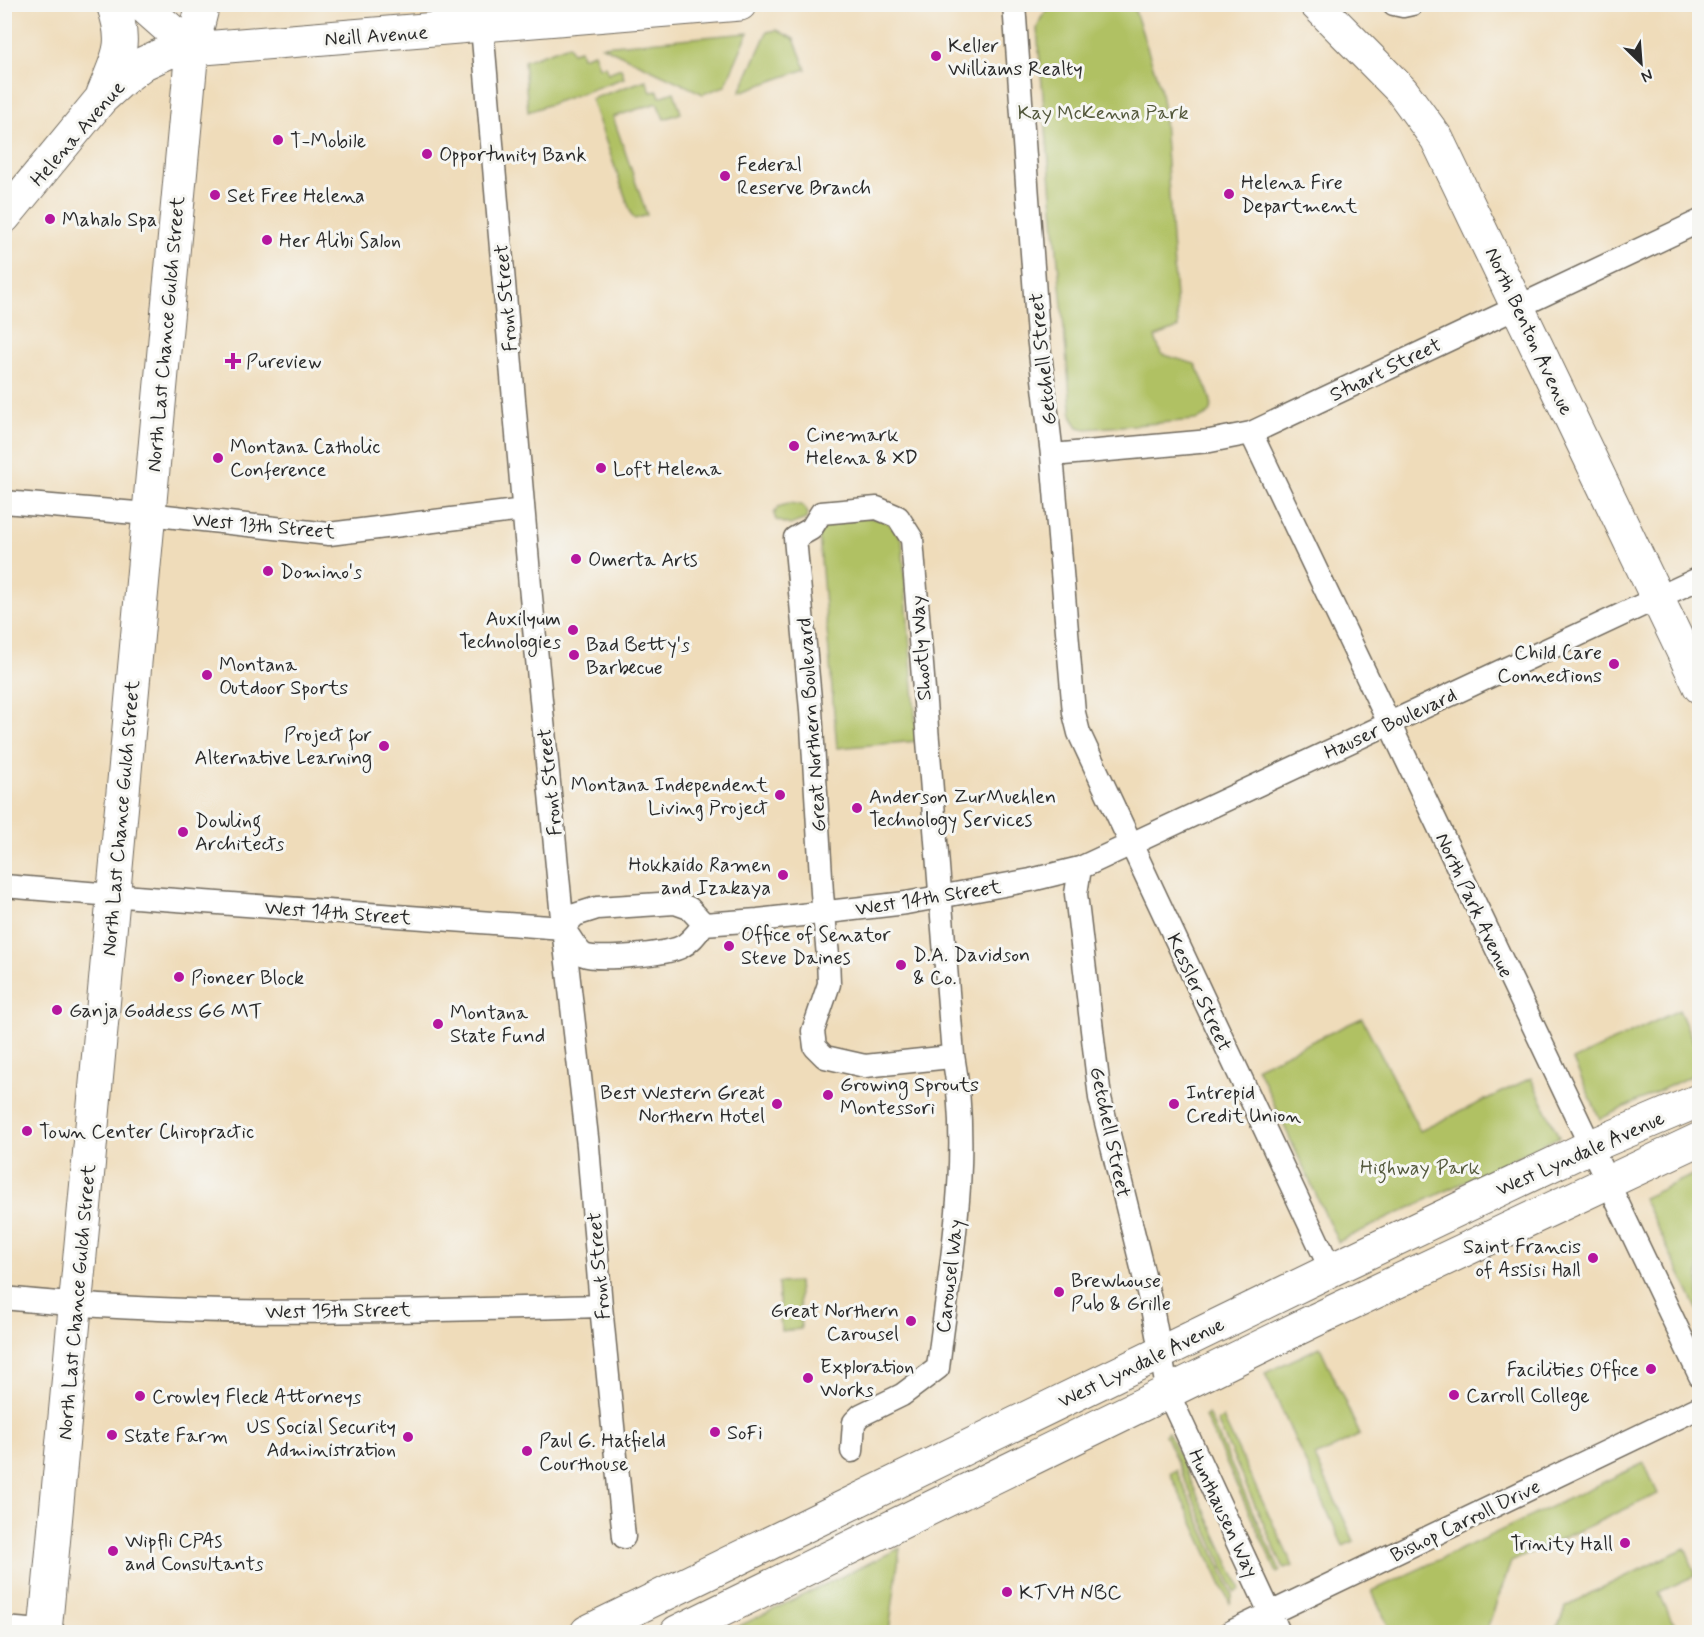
<svg xmlns="http://www.w3.org/2000/svg" width="1704" height="1637" viewBox="0 0 1704 1637" font-family="Mynerve,sans-serif">
  <style>
    .green { fill: #b0c164; stroke: #6e7648; stroke-width: 1.5 }
    .lines { fill: none; stroke-linecap: round; stroke-linejoin: round }
    .street-casing { stroke: #70695d; stroke-width: 25 }
    .secondary-casing { stroke: #70695d; stroke-width: 35 }
    .highway-casing { stroke: #70695d; stroke-width: 35 }
    .street { stroke: #fff; stroke-width: 22 }
    .secondary { stroke: #fff; stroke-width: 33 }
    .highway { stroke: #fff; stroke-width: 33 }
    .poi-dot { fill: #b5179e; stroke: #f6f6f2; stroke-width: 2 }
    .labels { text-anchor: middle; stroke-width: 6; stroke-linejoin: round; paint-order: stroke }
    .street-label { font-size: 20px; fill: #2b2b2b; stroke: #f6f6f2 }
    .poi-label { font-size: 20px; fill: #2b2b2b; stroke: #f6f6f2; text-anchor: start }
    .park-label { font-size: 20px; fill: #53583c; stroke: #f6f6f2 }
  </style>
  <rect width="100%" height="100%" fill="#f6f6f2"/>
  <filter id="ink" filterUnits="userSpaceOnUse"><feTurbulence type="fractalNoise" baseFrequency=".0167" numOctaves="2"/><feDisplacementMap in="SourceGraphic" scale="12" xChannelSelector="R" yChannelSelector="G"/><feConvolveMatrix kernelMatrix="1 2 1 2 8 2 1 2 1" color-interpolation-filters="sRGB"/></filter>
  <filter id="wash" filterUnits="userSpaceOnUse"><feTurbulence type="fractalNoise" baseFrequency=".008" numOctaves="4" result="noise"/><feDisplacementMap in="SourceGraphic" scale="24" xChannelSelector="R" yChannelSelector="G"/><feGaussianBlur stdDeviation="1.35" result="paint"/><feColorMatrix in="noise" values="0 0 0 0 0 0 0 0 0 0 0 0 0 0 0 0 0 1.4 0 .05"/><feComposite in="paint" operator="in"/></filter>
  <g filter="url(#wash)">
    <rect width="100%" height="100%" fill="#efdcba"/>
    <path class="green" d="M1129,4L1135,11L1160,87L1163,105L1178,328L1155,337L1161,354L1195,364C1199,373 1215,401 1211,410C1209,416 1200,418 1195,420L1086,429L1078,427L1072,418L1037,29C1039,22 1042,13 1049,9C1062,2 1113,4 1129,4Z
      M777,30L794,39L806,69L740,92L767,32Z
      M748,33L725,86L703,94L602,46Z
      M569,45L572,52L580,50L582,57L594,53L599,67L605,66L608,73L621,68L624,78L528,112L524,61Z
      M646,80L651,92L658,91L660,97L674,92L681,113L664,119L657,103L613,117L647,215L635,219L632,216L591,99Z
      M790,503C800,504 805,504 808,514L806,519L790,525L776,520L774,514L778,507Z
      M865,517L886,520L902,539L917,741L837,748L819,535L825,525Z
      M1679,1010L1699,1054V1072L1600,1119L1573,1060Z
      M1362,1018L1420,1131L1531,1078L1559,1137L1338,1242L1257,1067Z
      M1699,1172V1313L1643,1198Z
      M798,1282L801,1329L781,1331L778,1283Z
      M1320,1347L1360,1435L1315,1457L1354,1541L1343,1546L1265,1373Z
      M1208,1414L1280,1571L1277,1573L1205,1417Z
      M1223,1418L1293,1566L1284,1569L1217,1421Z
      M1168,1432L1241,1589L1235,1593L1165,1435Z
      M1644,1463L1658,1494L1511,1562L1486,1632H1391L1372,1591Z
      M1176,1470L1233,1595L1230,1603L1170,1473Z
      M900,1548L889,1632H727Z
      M1685,1548L1696,1575L1659,1592L1671,1619L1680,1632H1556L1565,1608L1589,1594Z"/>
  </g>
  <g filter="url(#ink)">
    <g class="lines">
      <defs>
        <path id="street" d="M1014,4L1038,336L1052,455L1074,713L1079,733L1331,1270
          M1394,4L1403,6L1412,4
          M482,27L530,586L563,928L588,1146L601,1306L624,1537
          M1251,433L1700,1376
          M1052,455L1210,441L1251,433L1700,221
          M4,502L148,514L329,534L523,510
          M877,508L898,517L912,539L953,1055L941,1058L865,1066L825,1057L815,1047L813,1031L829,984L828,956L822,893L811,710L795,538L811,529L821,513Z
          M1080,868L1076,894L1100,1098L1152,1308L1168,1393L1279,1632
          M4,886L148,898L563,928
          M704,924L758,920L906,903L1031,880L1080,868L1700,578
          M563,928L575,915L597,908L675,903L689,908L704,924
          M564,929C570,937 576,950 584,955C598,961 668,954 681,947C691,942 697,933 704,924
          M4,1298C202,1319 402,1311 601,1306
          M852,1451L854,1422L861,1415L902,1395L938,1368C950,1265 972,1158 953,1055
          M4,1628L54,1632
          M1231,1632L1700,1407"/>
        <path id="secondary" d="M141,4L192,49
          M1316,4L1402,91L1437,139L1700,687
          M103,94C118,56 128,46 113,4
          M4,217L101,99L122,80L144,63L168,52L192,49L740,4
          M45,1632L192,49L203,4"/>
        <path id="highway" d="M587,1632L1331,1270L1589,1147L1700,1100
          M677,1632L1311,1322L1700,1139"/>
      </defs>
      <use href="#street" class="street-casing"/>
      <use href="#secondary" class="secondary-casing"/>
      <use href="#highway" class="highway-casing"/>
      <use href="#street" class="street"/>
      <use href="#secondary" class="secondary"/>
      <use href="#highway" class="highway"/>
    </g>
  </g>
  <g class="poi-dot">
    <circle cx="936" cy="56" r="6"/>
    <circle cx="278" cy="140" r="6"/>
    <circle cx="427" cy="154" r="6"/>
    <circle cx="725" cy="176" r="6"/>
    <circle cx="1229" cy="194" r="6"/>
    <circle cx="215" cy="195" r="6"/>
    <circle cx="50" cy="219" r="6"/>
    <circle cx="267" cy="240" r="6"/>
    <path d="M230 352h6v6h6v6h-6v6h-6v-6h-6v-6h6z"/>
    <circle cx="794" cy="446" r="6"/>
    <circle cx="218" cy="458" r="6"/>
    <circle cx="601" cy="468" r="6"/>
    <circle cx="576" cy="559" r="6"/>
    <circle cx="268" cy="571" r="6"/>
    <circle cx="573" cy="630" r="6"/>
    <circle cx="574" cy="655" r="6"/>
    <circle cx="1614" cy="664" r="6"/>
    <circle cx="207" cy="675" r="6"/>
    <circle cx="384" cy="746" r="6"/>
    <circle cx="780" cy="795" r="6"/>
    <circle cx="857" cy="808" r="6"/>
    <circle cx="183" cy="832" r="6"/>
    <circle cx="783" cy="875" r="6"/>
    <circle cx="729" cy="946" r="6"/>
    <circle cx="901" cy="965" r="6"/>
    <circle cx="179" cy="977" r="6"/>
    <circle cx="57" cy="1010" r="6"/>
    <circle cx="438" cy="1024" r="6"/>
    <circle cx="828" cy="1095" r="6"/>
    <circle cx="777" cy="1104" r="6"/>
    <circle cx="1174" cy="1104" r="6"/>
    <circle cx="27" cy="1131" r="6"/>
    <circle cx="1593" cy="1258" r="6"/>
    <circle cx="1059" cy="1292" r="6"/>
    <circle cx="911" cy="1321" r="6"/>
    <circle cx="1651" cy="1369" r="6"/>
    <circle cx="808" cy="1378" r="6"/>
    <circle cx="1454" cy="1395" r="6"/>
    <circle cx="140" cy="1396" r="6"/>
    <circle cx="715" cy="1432" r="6"/>
    <circle cx="112" cy="1435" r="6"/>
    <circle cx="408" cy="1437" r="6"/>
    <circle cx="527" cy="1451" r="6"/>
    <circle cx="1625" cy="1543" r="6"/>
    <circle cx="113" cy="1551" r="6"/>
    <circle cx="1007" cy="1592" r="6"/>
  </g>
  <g class="labels">
    <g class="street-label">
      <text transform="translate(376 35) rotate(-4)" y="7">Neill Avenue</text>
      <text transform="translate(77 133) rotate(-49)" y="7">Helena Avenue</text>
      <text transform="translate(505 298) rotate(-95)" y="7">Front Street</text>
      <text transform="translate(1530 331) rotate(65)" y="7">North Benton Avenue</text>
      <text transform="translate(165 334) rotate(-85)" y="7">North Last Chance Gulch Street</text>
      <text transform="translate(1042 359) rotate(-96)" y="7">Getchell Street</text>
      <text transform="translate(1385 369) rotate(-26)" y="7">Stuart Street</text>
      <text transform="translate(264 525) rotate(5)" y="7">West 13th Street</text>
      <text transform="translate(920 648) rotate(-94)" y="7">Shootly Way</text>
      <text transform="translate(1390 723) rotate(-25)" y="7">Hauser Boulevard</text>
      <text transform="translate(811 725) rotate(-94)" y="7">Great Northern Boulevard</text>
      <text transform="translate(549 782) rotate(-96)" y="7">Front Street</text>
      <text transform="translate(120 818) rotate(-85)" y="7">North Last Chance Gulch Street</text>
      <text transform="translate(928 897) rotate(-9)" y="7">West 14th Street</text>
      <text transform="translate(1475 905) rotate(65)" y="7">North Park Avenue</text>
      <text transform="translate(338 912) rotate(4)" y="7">West 14th Street</text>
      <text transform="translate(1200 992) rotate(65)" y="7">Kessler Street</text>
      <text transform="translate(1111 1132) rotate(78)" y="7">Getchell Street</text>
      <text transform="translate(1580 1153) rotate(-24)" y="7">West Lyndale Avenue</text>
      <text transform="translate(598 1266) rotate(-95)" y="7">Front Street</text>
      <text transform="translate(949 1276) rotate(-83)" y="7">Carousel Way</text>
      <text transform="translate(76 1302) rotate(-85)" y="7">North Last Chance Gulch Street</text>
      <text transform="translate(338 1310) rotate(-1)" y="7">West 15th Street</text>
      <text transform="translate(1141 1362) rotate(-26)" y="7">West Lyndale Avenue</text>
      <text transform="translate(1224 1513) rotate(65)" y="7">Hunthausen Way</text>
      <text transform="translate(1465 1520) rotate(-26)" y="7">Bishop Carroll Drive</text>
    </g>
    <g class="poi-label">
      <text x="948" y="52">Keller<tspan x="948" dy="23">Williams Realty</tspan></text>
      <text x="290" y="147">T-Mobile</text>
      <text x="439" y="161">Opportunity Bank</text>
      <text x="737" y="171">Federal<tspan x="737" dy="23">Reserve Branch</tspan></text>
      <text x="1241" y="189">Helena Fire<tspan x="1241" dy="23">Department</tspan></text>
      <text x="227" y="202">Set Free Helena</text>
      <text x="62" y="226">Mahalo Spa</text>
      <text x="279" y="247">Her Alibi Salon</text>
      <text x="246" y="368">Pureview</text>
      <text x="806" y="441">Cinemark<tspan x="806" dy="23">Helena &amp; XD</tspan></text>
      <text x="230" y="453">Montana Catholic<tspan x="230" dy="23">Conference</tspan></text>
      <text x="613" y="475">Loft Helena</text>
      <text x="588" y="566">Omerta Arts</text>
      <text x="280" y="578">Domino's</text>
      <text x="561" y="625" text-anchor="end">Auxilyum<tspan x="561" dy="23">Technologies</tspan></text>
      <text x="586" y="651">Bad Betty's<tspan x="586" dy="23">Barbecue</tspan></text>
      <text x="1602" y="659" text-anchor="end">Child Care<tspan x="1602" dy="23">Connections</tspan></text>
      <text x="219" y="671">Montana<tspan x="219" dy="23">Outdoor Sports</tspan></text>
      <text x="372" y="741" text-anchor="end">Project for<tspan x="372" dy="23">Alternative Learning</tspan></text>
      <text x="768" y="791" text-anchor="end">Montana Independent<tspan x="768" dy="23">Living Project</tspan></text>
      <text x="869" y="803">Anderson ZurMuehlen<tspan x="869" dy="23">Technology Services</tspan></text>
      <text x="195" y="827">Dowling<tspan x="195" dy="23">Architects</tspan></text>
      <text x="771" y="871" text-anchor="end">Hokkaido Ramen<tspan x="771" dy="23">and Izakaya</tspan></text>
      <text x="741" y="941">Office of Senator<tspan x="741" dy="23">Steve Daines</tspan></text>
      <text x="913" y="961">D.A. Davidson<tspan x="913" dy="23">&amp; Co.</tspan></text>
      <text x="191" y="984">Pioneer Block</text>
      <text x="69" y="1017">Ganja Goddess GG MT</text>
      <text x="450" y="1019">Montana<tspan x="450" dy="23">State Fund</tspan></text>
      <text x="840" y="1091">Growing Sprouts<tspan x="840" dy="23">Montessori</tspan></text>
      <text x="765" y="1099" text-anchor="end">Best Western Great<tspan x="765" dy="23">Northern Hotel</tspan></text>
      <text x="1186" y="1099">Intrepid<tspan x="1186" dy="23">Credit Union</tspan></text>
      <text x="39" y="1138">Town Center Chiropractic</text>
      <text x="1581" y="1253" text-anchor="end">Saint Francis<tspan x="1581" dy="23">of Assisi Hall</tspan></text>
      <text x="1071" y="1287">Brewhouse<tspan x="1071" dy="23">Pub &amp; Grille</tspan></text>
      <text x="899" y="1317" text-anchor="end">Great Northern<tspan x="899" dy="23">Carousel</tspan></text>
      <text x="820" y="1373">Exploration<tspan x="820" dy="23">Works</tspan></text>
      <text x="1639" y="1376" text-anchor="end">Facilities Office</text>
      <text x="1466" y="1402">Carroll College</text>
      <text x="152" y="1403">Crowley Fleck Attorneys</text>
      <text x="396" y="1433" text-anchor="end">US Social Security<tspan x="396" dy="23">Administration</tspan></text>
      <text x="727" y="1439">SoFi</text>
      <text x="124" y="1442">State Farm</text>
      <text x="539" y="1447">Paul G. Hatfield<tspan x="539" dy="23">Courthouse</tspan></text>
      <text x="125" y="1547">Wipfli CPAs<tspan x="125" dy="23">and Consultants</tspan></text>
      <text x="1613" y="1550" text-anchor="end">Trinity Hall</text>
      <text x="1019" y="1599">KTVH NBC</text>
    </g>
    <g class="park-label">
      <text x="1103" y="119">Kay McKenna Park</text>
      <text x="1420" y="1174">Highway Park</text>
    </g>
  </g>
  <rect width="1704" height="1637" fill="none" stroke="#f6f6f2" stroke-width="24"/>
  <g transform="translate(1641 63) rotate(155)" stroke="#f6f6f2" stroke-width="4.5" paint-order="stroke">
  <path d="M0-4.5L10 22L0 15L-10 22Z" fill="#2b2b2b"/>
  <text y="-9" font-size="16" font-weight="bold" text-anchor="middle" fill="#2b2b2b">N</text>
  </g>
</svg>
